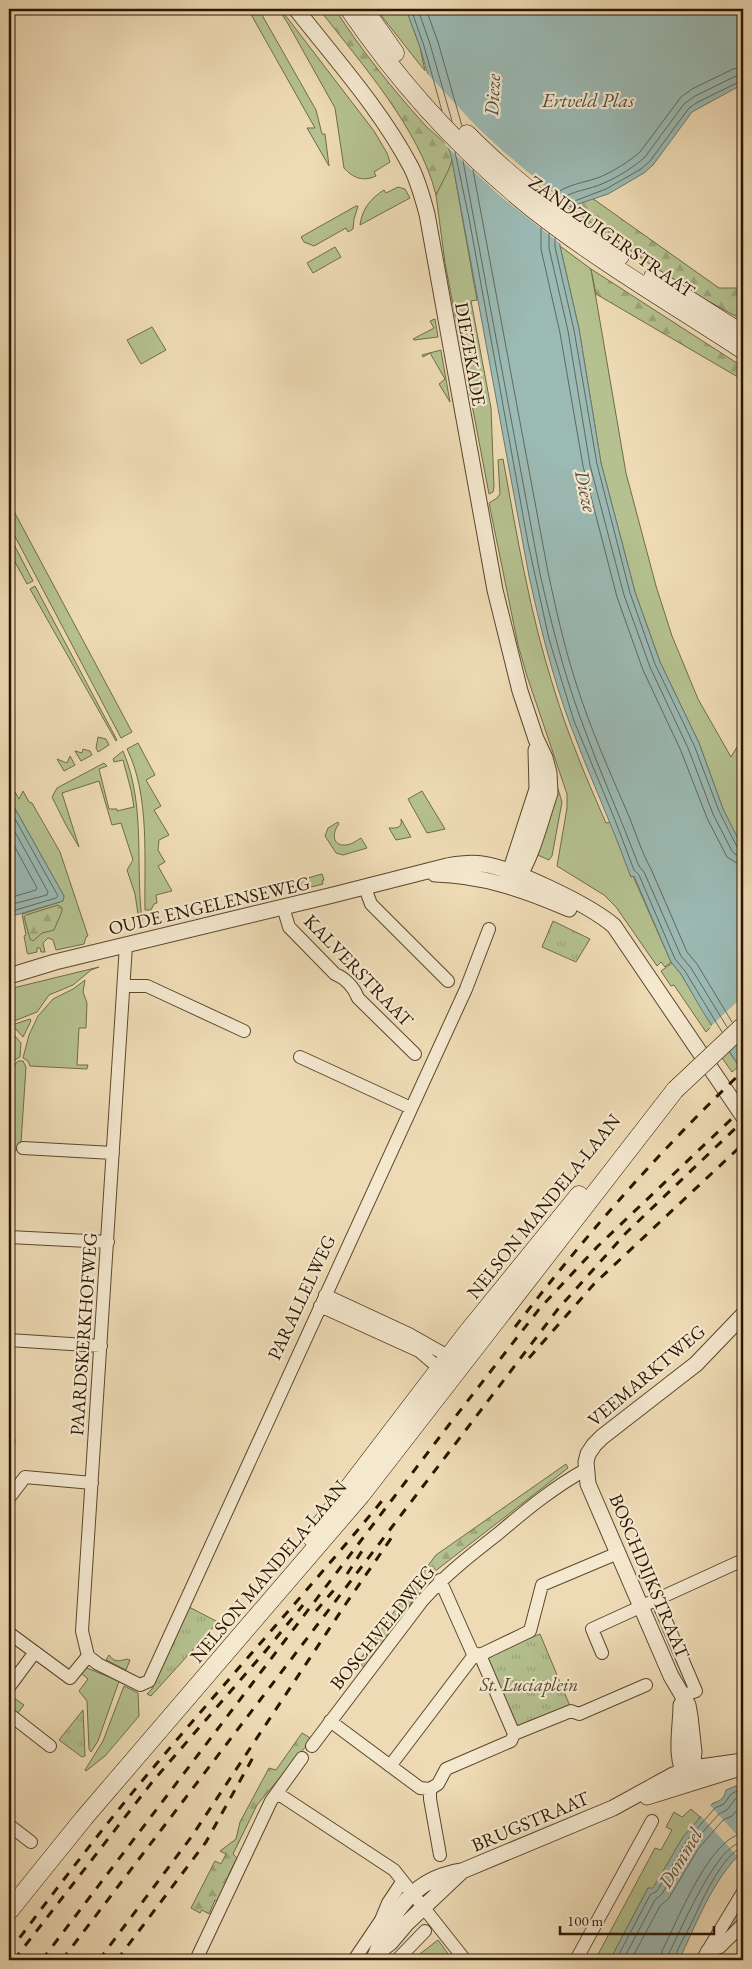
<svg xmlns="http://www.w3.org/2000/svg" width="752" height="1969" viewBox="0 0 752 1969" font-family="'EB Garamond',serif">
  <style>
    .green { fill: #b5c190; stroke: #706c48 }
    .forest { fill: url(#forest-firs); stroke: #706c48 }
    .park { fill: url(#park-tufts); stroke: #706c48 }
    .water { fill: #9bbab4; stroke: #6e786c }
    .pier { fill: #eedbb5 }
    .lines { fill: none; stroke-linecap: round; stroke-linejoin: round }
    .shore { stroke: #62685a; stroke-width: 1 }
    .minor-casing { stroke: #5b472d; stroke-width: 14 }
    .tertiary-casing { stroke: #5b472d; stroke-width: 17 }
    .secondary-casing { stroke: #2a1600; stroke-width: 19 }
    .minor { stroke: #f4e8cf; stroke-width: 12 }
    .tertiary { stroke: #f4e8cf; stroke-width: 15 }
    .secondary { stroke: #f4e8cf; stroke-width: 18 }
    .rail { stroke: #2a1600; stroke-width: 3; stroke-dasharray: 9 9; stroke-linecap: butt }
    .secondary-bridge-casing { stroke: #2a1600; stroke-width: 19; stroke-linecap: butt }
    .secondary-bridge { stroke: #f4e8cf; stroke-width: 18 }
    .labels { text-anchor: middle; stroke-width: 4.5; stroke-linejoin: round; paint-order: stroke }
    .street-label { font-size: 19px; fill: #2a1600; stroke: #f4e8cf }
    .park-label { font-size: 19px; font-style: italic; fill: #54492b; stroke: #f4e8cf }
    .water-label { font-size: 20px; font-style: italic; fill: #524f3f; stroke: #f4e8cf }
  </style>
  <defs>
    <pattern id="forest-firs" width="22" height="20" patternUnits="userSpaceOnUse" patternTransform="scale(1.25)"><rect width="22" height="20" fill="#b5c190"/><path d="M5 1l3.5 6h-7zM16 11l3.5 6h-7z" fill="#9ca57a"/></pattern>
    <pattern id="park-tufts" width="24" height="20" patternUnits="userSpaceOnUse" patternTransform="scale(1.25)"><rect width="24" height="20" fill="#b5c190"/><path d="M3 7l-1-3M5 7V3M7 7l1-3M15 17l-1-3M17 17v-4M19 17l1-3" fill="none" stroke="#9ca57a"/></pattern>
  </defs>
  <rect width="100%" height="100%" fill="#eedbb5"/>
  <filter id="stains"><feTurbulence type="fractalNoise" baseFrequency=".004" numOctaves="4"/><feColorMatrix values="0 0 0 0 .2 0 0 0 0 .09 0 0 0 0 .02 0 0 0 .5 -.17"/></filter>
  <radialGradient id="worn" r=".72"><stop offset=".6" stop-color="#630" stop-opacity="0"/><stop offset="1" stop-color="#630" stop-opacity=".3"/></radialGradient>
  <path class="green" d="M248,9H261L264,13L262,15L316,110L322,134H325L329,166L307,128H315Z
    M278,9H280L289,20L374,131L387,153L390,162L374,172L376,176C363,182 353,178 344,168L335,108L287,22Z
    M376,9H406L420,47L425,71Z
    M452,160L477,300L471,301L491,408L494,487L493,492L489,494L445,263L436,195Z
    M398,187L405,189L410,198L360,225C362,209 371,198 384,190L386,193Z
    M356,206H358L354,219L353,229L348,232L346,228L314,246L304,242L301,237Z
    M560,246L591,269L626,473L656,586L672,636L698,699L731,757L743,737V849L723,809L699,743L660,662L635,592L601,463L579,329Z
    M335,247L341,257L313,273L307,263Z
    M435,319L438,337L414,340L413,339L434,328L430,321Z
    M152,327L166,350L141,364L127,340Z
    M441,350V351L450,402L439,384L445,379L430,353L423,357L422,355Z
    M503,459C517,536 530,614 554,689C568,735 587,780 606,823L611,822L631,877L633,876L671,962L665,967L661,962L657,966L616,907L604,895L557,866L567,808V794L527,676L518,645L489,503L497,498L500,494L498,460Z
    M9,502L132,732L121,738L9,525Z
    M9,535L33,581L27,584L9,551Z
    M35,586L117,740L116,741L30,589Z
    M98,737L106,739L109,745L98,752L96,748Z
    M138,743L155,775L146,780L161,806L154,810L169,835L159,840L158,850L165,862L158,866L172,891L156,895L157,903L154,904L151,910H145C144,860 150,795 127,749Z
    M83,749L90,751L92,755L81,761L75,751L82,753Z
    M123,751C147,807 134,869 143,927H140L135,894L127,870L133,860L121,823L112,825L99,781L62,793L79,847L66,825L52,797L57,788L104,763L107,766L99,769L109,809H117V811L134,807L131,790L123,760L114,762L113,759Z
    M70,756L75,765L64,771L57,759L67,763Z
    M555,779L562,802L552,856L549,860L533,853Z
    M9,781L19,799L23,791L29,802L32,803L60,852L88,936L86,937L84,944L56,950L53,940L48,938L43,943L45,952H41L40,948H37V952L28,954L27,952L24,936L26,935L22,914L63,901L64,896L9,798Z
    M422,791L445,829L427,833L408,799Z
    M401,819L411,837L396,840L389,828C395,828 403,829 401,819Z
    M338,822L339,824C332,832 332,846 345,845C351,845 356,841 361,838L367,848L343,855L336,853L325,836L328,828Z
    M322,874L324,880L322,881L323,884L299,890L297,881Z
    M672,963L681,974L712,1026L706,1032L674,985L671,986L661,971Z
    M99,967L91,970L73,985L49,995L37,1012L9,1023V989Z
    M85,980L83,992L87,1003L86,1028H79L77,1065H88L87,1069L30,1066L28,1061L23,1058L29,1035L38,1016L53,999L73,989Z
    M30,1019L31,1020L30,1023L23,1037L12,1025Z
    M9,1029L21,1043L20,1057L11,1062L9,1061Z
    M727,1049L739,1066L732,1072L720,1055Z
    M18,1061H23L26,1067L21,1143L18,1150L9,1152C9,1132 4,1074 18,1061Z
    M9,1434L15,1439L12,1472L9,1477Z
    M109,1655C115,1663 119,1661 127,1659L130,1660L126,1670L106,1660Z
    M87,1668L119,1681L98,1741L91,1752L89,1749L87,1701L79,1691L88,1679L81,1673Z
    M124,1686L138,1693L139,1716L105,1756L86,1771L85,1770L103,1741Z
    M691,1809L700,1817L693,1828L683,1837L653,1889L648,1888L610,1960H595L655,1848L661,1850L672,1830L666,1827L674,1812L682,1817Z
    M743,1901V1921L719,1943Z
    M438,1940L452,1959V1960H412Z"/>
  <path class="forest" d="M319,9H335C361,50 391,87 424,124C433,134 452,145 452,159C451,168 440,186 436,195C420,129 360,62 319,9Z
    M592,198L719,288H743V320L682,287L569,207Z
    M591,269L743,367V380L596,294Z
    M58,905L62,908V911L54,930L42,933L33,941L30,939L24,917L26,915Z
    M566,1464L568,1468L434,1572L364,1667L358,1662L406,1595L436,1555Z
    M302,1733L312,1739L257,1805L233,1854L237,1858L228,1876L233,1879L221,1903L215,1900L209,1914L202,1910L200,1913L191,1908L215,1861L221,1864L226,1854L220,1851L236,1839L240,1822L269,1768L276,1770Z"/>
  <path class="park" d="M553,921L590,939L576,962L542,947Z
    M189,1607L218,1622L151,1696L147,1694L152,1689Z
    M540,1634L570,1706L520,1727L517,1726L488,1659L493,1653Z
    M14,1698L24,1705L17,1714L9,1708Z
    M83,1710L85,1756L82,1757L59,1740Z"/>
  <path class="water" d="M406,9H743V84L692,112L653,165L644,173L608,194L569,207L560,217V246L579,329L601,463L635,592L660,662L699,743L723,809L743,849V1072L703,1012L681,974L671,962L634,876L631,877C612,825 589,775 570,724C552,675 540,626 529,576L452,160L420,47Z
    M9,798L64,896L63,901L9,917Z
    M743,1783V1851C712,1880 697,1923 679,1960H610L648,1888H653L683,1837L713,1803C721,1801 724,1798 726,1790Z"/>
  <path class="pier" d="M423,69L477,127L504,152L572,209L562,218V245L499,195L445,145Z
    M743,996V1034L726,1051L710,1027Z
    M709,1804L743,1842V1852L738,1857L699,1814Z"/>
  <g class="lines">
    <path class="shore" d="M411,9L424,46L442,111
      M418,9L430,44L452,121
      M426,9L438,42L462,126
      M455,152L469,218L528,543L549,639L574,721L615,820L634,870L639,875L675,959L685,971L722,1032
      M463,161L540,574C551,622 563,670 580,717C598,768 620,816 639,866L644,872L681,956L691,968L727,1027
      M473,170L548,572C556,609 564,646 576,683C590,728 609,770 628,814C636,833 641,851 651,869L687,952L697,964L732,1022
      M553,196C565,184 585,183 600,177C612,172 630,161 640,152L681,97L692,89L733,69L743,67
      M559,201C571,190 590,190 604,183C618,177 634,167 645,157L684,104L695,96L736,76L743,74
      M564,205L606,189L641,169L650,161L689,108L698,102L743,80
      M541,228V249L560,333L583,466L617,597L643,670L681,751L707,818L727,857L735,862L743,864
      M549,233V248L568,331L590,465L624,595L650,667L688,748L713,814L732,851L736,855L743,856
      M555,238V247L574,330L597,464L630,593L655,664L694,745L719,811L737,847L743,850
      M9,808L58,896L56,898L9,912
      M9,821L48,892L47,895L9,905
      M9,836L37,888L36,890L9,898
      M616,1960L650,1895L657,1891L687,1840L715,1808L724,1804L731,1794L743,1788
      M623,1960L655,1900L662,1894L692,1844L719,1814L727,1810L736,1798L743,1795
      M631,1960L660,1906L669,1898L698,1849L723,1820L732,1816L743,1803
      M661,1960L662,1951C676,1924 711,1835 743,1834
      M668,1960L669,1953C681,1930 717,1843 743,1842
      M675,1960C676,1950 684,1938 689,1928C698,1910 723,1850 743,1848"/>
    <defs>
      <path id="minor" d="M365,888L371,904L448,981
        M283,907L289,927L335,974C345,978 354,987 358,998L415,1054
        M126,945L82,1631L88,1656L98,1664L140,1685L149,1681L466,989L489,929
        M124,986H147L244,1031
        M300,1057L411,1108
        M23,1148L113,1153
        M9,1237L108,1242
        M325,1295L409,1334L455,1360
        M320,1306L419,1351L445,1373
        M9,1340L101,1346
        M9,1498L25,1477L92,1483
        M440,1580L472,1652L480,1655L514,1734
        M657,1600L696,1691L681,1696
        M9,1633L70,1678L88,1656
        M602,1653L592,1629L743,1560
        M480,1655L530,1631L542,1585L618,1553
        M9,1687L35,1652
        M9,1714L50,1746
        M330,1721L420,1788L430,1789
        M312,1746L422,1601C445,1575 472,1554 499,1533C526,1510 554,1487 585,1470
        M390,1766L475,1654
        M430,1789L438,1784L446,1769L511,1741L514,1734L571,1711L579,1714L646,1685
        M430,1789V1799L440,1855
        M277,1793L394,1870L465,1960
        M9,1825L31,1842
        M707,1951L720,1947L743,1924
        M196,1960L271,1801L302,1758
        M354,1960L381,1920L388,1903L402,1882
        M397,1960L425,1931
        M576,1960L652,1821
        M702,1960L743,1892"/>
      <path id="tertiary" d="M296,9C336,60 381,110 411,167C418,181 423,199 427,214L495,590L520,691L536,739L545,758L549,773L550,793C540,822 531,864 511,887
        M435,874C482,875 526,890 569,909
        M510,880V872L537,789L536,750
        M9,976L55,962L333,895L447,866C458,864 470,862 482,864C513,868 590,905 614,926L743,1116
        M681,1705C681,1729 673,1760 688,1779
        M691,1782L694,1752L690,1716L688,1705L671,1676L588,1484L586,1462L588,1454L594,1445L602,1437L696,1364L743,1315
        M647,1797L740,1768
        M377,1953L391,1942L407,1923L462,1871
        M373,1960C378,1952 379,1943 383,1935C401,1900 422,1877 462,1871L613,1808L673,1775L693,1768L743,1761"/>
      <path id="secondary" d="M349,9C400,84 462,152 533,209C599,261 673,304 743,350
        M364,9L395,53
        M467,134C513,181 566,220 620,256
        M653,277L743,334
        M311,1537L466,1334L579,1195
        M9,1911L84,1818L361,1495L675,1090"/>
    </defs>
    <use href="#minor" class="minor-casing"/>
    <use href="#tertiary" class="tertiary-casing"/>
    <use href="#secondary" class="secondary-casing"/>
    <use href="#minor" class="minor"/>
    <use href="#tertiary" class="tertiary"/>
    <use href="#secondary" class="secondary"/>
    <path class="rail" d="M515,1327C585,1236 660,1150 743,1071
      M529,1358L594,1284L743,1144
      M347,1574L366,1545
      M316,1611L339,1584
      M264,1653L303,1605
      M9,1952C57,1888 106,1823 158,1762C233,1673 312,1586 386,1496
      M14,1960L153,1781L268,1648
      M42,1960L445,1430L540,1308L598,1246L743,1108
      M62,1960L558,1309L626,1233L743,1121
      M99,1960L192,1836L345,1605L392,1537
      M117,1960L206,1842L256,1752"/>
    <defs>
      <path id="secondary-bridge" d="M675,1090L743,1026"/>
    </defs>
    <use href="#secondary-bridge" class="secondary-bridge-casing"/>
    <use href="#secondary-bridge" class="secondary-bridge"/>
  </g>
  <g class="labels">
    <g class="street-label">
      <text transform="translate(612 236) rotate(35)" y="7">ZANDZUIGERSTRAAT</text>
      <text transform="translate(471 354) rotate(80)" y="7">DIEZEKADE</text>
      <text transform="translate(209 905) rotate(-13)" y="7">OUDE ENGELENSEWEG</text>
      <text transform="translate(359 970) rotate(46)" y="7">KALVERSTRAAT</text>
      <text transform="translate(543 1206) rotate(-51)" y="7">NELSON MANDELA-LAAN</text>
      <text transform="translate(301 1297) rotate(-65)" y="7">PARALLELWEG</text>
      <text transform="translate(83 1334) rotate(-86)" y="7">PAARDSKERKHOFWEG</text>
      <text transform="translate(646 1375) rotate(-40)" y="7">VEEMARKTWEG</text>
      <text transform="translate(268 1571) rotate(-50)" y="7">NELSON MANDELA-LAAN</text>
      <text transform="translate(650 1576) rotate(67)" y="7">BOSCHDIJKSTRAAT</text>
      <text transform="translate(382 1627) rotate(-51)" y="7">BOSCHVELDWEG</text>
      <text transform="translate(530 1821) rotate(-23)" y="7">BRUGSTRAAT</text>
    </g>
    <g class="park-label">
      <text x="529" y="1691">St. Luciaplein</text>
    </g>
    <g class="water-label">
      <text transform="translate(492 95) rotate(-87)" y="7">Dieze</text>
      <text x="588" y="107">Ertveld Plas</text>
      <text transform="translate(586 491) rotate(78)" y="7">Dieze</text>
      <text transform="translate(680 1858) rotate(-59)" y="7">Dommel</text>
    </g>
  </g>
  <rect width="752" height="1969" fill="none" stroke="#eedbb5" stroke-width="30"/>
  <rect x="10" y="10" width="732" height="1949" fill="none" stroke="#2a1600" stroke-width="2.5"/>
  <rect x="15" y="15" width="722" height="1939" fill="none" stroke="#2a1600"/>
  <path d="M560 1926v8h154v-8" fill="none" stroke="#2a1600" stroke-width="2.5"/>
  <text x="567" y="1926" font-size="15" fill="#2a1600" stroke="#f4e8cf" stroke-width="4" paint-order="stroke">100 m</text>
  <rect width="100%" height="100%" filter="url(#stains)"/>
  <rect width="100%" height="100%" fill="url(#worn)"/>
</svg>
